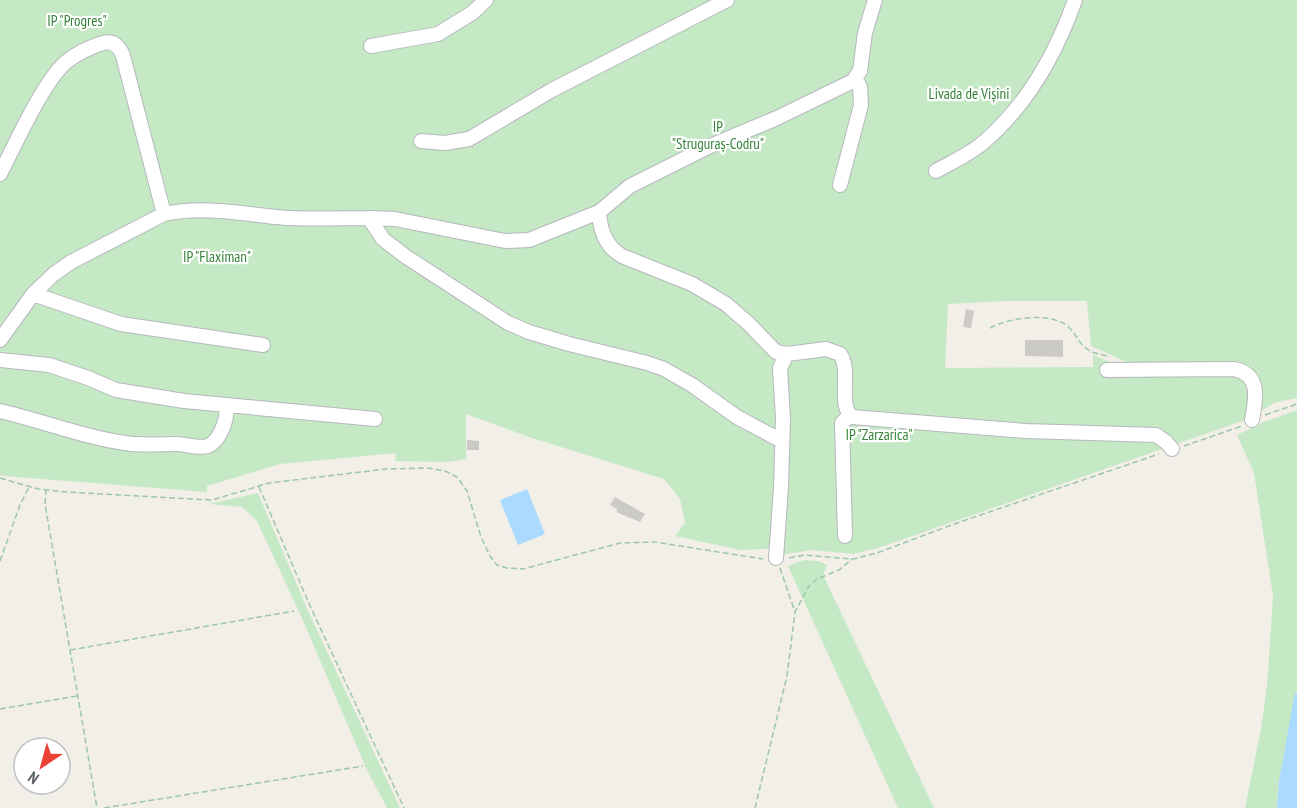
<svg xmlns="http://www.w3.org/2000/svg" width="1297" height="808" viewBox="0 0 1297 808" font-family="'PT Sans Narrow',sans-serif">
  <style>
    .green { fill: #c5e8c5 }
    .water { fill: #aadaff }
    .building { fill: #cccac5 }
    .lines { fill: none; stroke-linecap: round; stroke-linejoin: round }
    .minor-casing { stroke: #b5b8bc; stroke-width: 16 }
    .path { stroke: #9cc7a9; stroke-width: 1.5; stroke-dasharray: 6 3; stroke-linecap: butt }
    .minor { stroke: #fff; stroke-width: 14 }
    .labels { text-anchor: middle; stroke-width: 4.5; stroke-linejoin: round; paint-order: stroke }
    .park-label { font-size: 15px; fill: #348238; stroke: #fff }
  </style>
  <rect width="100%" height="100%" fill="#f1efe8"/>
  <path class="green" d="M0,0H1297V398L1274,403L1259,412L1251,371L1133,365L1091,346L1087,301H1006L948,304L945,368L1093,367V355L1125,368L1236,374L1251,388L1248,419L878,548L853,554L812,550L781,555L783,548L740,550L675,536L685,523L680,499L664,479L529,437L466,414V459L447,462L395,461L396,453L280,464L207,486V492L4,476L0,475Z
    M1297,410V688L1279,781L1277,808H1245L1261,729L1267,687L1273,596L1254,473L1237,435L1264,422Z
    M258,493L308,611L400,808H387L367,770L301,616L257,521L242,507L209,504Z
    M804,560L818,561L827,565L823,575L934,808H898L788,566Z"/>
  <path class="water" d="M527,489L545,534L518,545L500,500Z
    M1295,693H1297V808H1277L1279,781Z"/>
  <path class="building" d="M966,309L974,311L971,328L963,327Z
    M1025,340H1063V357L1025,356Z
    M467,440L479,441V450H467Z
    M615,497L645,514L640,522L616,512L618,510L610,505Z"/>
  <g class="lines">
    <defs>
      <path id="minor" d="M371,46L438,34L472,13L486,0
        M421,141L445,143L469,139L552,90L727,0
        M936,171C952,162 970,154 984,142C1028,104 1056,54 1075,0
        M0,174C15,145 43,82 66,62C76,54 90,47 103,43C114,40 120,47 123,56L164,214
        M840,185L861,105L860,87L856,79
        M599,212C600,229 606,247 622,256L692,284L726,304L749,324L776,352L787,354L826,349L840,354C852,371 837,404 852,417L1026,431L1156,435L1166,442L1172,449
        M369,218L395,219L505,241L529,240L599,212L630,186L708,147L777,118L853,81L860,71L865,33L875,0
        M33,294L121,324L263,345
        M0,340L33,294L54,274L71,262L164,214C202,206 238,213 276,217C306,220 338,218 369,218L383,239L405,256L508,323L529,332L569,344L647,363L664,369L692,385L737,417L782,441
        M0,360L49,365L88,378L116,390L184,401L375,419
        M1107,370L1234,369C1261,374 1256,399 1252,420
        M0,411C41,420 85,438 125,443C142,446 159,444 176,444C185,444 199,449 208,446C221,440 227,419 227,406
        M845,536L842,423L850,415
        M776,558L781,487L783,418L780,368L787,354"/>
    </defs>
    <use href="#minor" class="minor-casing"/>
    <path class="path" d="M990,328C1008,318 1048,312 1066,325C1075,331 1078,343 1087,349C1093,354 1102,354 1109,357
      M1265,415L1297,404
      M1184,446L1242,426
      M0,478L38,489L66,492L212,500L269,483L386,469L428,468L445,471L457,477L467,491L481,537L490,556L497,565L507,568L523,569L620,543L655,542L763,559
      M259,487L311,608L404,808
      M46,489L45,504L97,808
      M789,558L804,555L853,559L877,553L954,524L1159,454
      M0,561L20,505L29,487
      M780,568L795,612L809,586L817,579L839,570L852,559
      M70,650L294,611
      M0,709L77,696
      M104,808L363,766
      M755,808L787,676L795,612"/>
    <use href="#minor" class="minor"/>
  </g>
  <g class="labels">
    <g class="park-label">
      <text x="77" y="26">IP "Progres"</text>
      <text x="969" y="99">Livada de Vișini</text>
      <text x="718" y="132">IP<tspan x="718" dy="17">"Struguraș-Codru"</tspan></text>
      <text x="217" y="262">IP "Flaximan"</text>
      <text x="879" y="440">IP "Zarzarica"</text>
    </g>
  </g>
  <g transform="translate(42 766) rotate(216)"><circle r="28" fill="#ffffff" stroke="#bfc1c3" stroke-width="1.5"/>
  <path d="M0-4.5L10 22L0 15L-10 22Z" fill="#ea4335"/>
  <text y="-9" font-size="16" font-weight="bold" text-anchor="middle" fill="#5f6368">N</text>
  </g>
</svg>
